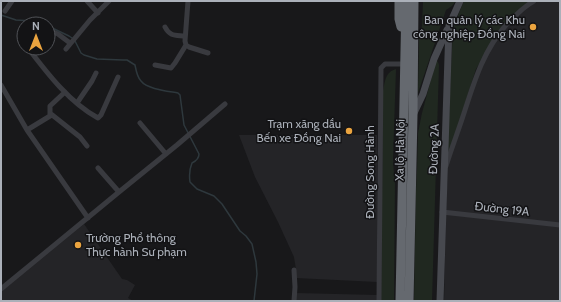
<svg xmlns="http://www.w3.org/2000/svg" width="561" height="302" viewBox="0 0 561 302" font-family="Cabin,sans-serif">
  <style>
    .built { fill: #242427 }
    .green { fill: #202820 }
    .lines { fill: none; stroke-linecap: round; stroke-linejoin: round }
    .stream { stroke: #2e383d; stroke-width: 1.5 }
    .street { stroke: #393a3f; stroke-width: 5 }
    .secondary { stroke: #47494f; stroke-width: 7 }
    .highway { stroke: #65696f; stroke-width: 9 }
    .poi-dot { fill: #eba43f; stroke: #131315; stroke-width: 1.5 }
    .labels { text-anchor: middle; stroke-width: 3; stroke-linejoin: round; paint-order: stroke }
    .poi-label { font-size: 12px; fill: #abb0b9; stroke: #131315; text-anchor: end }
    .street-label { font-size: 12px; fill: #abb0b9; stroke: #131315 }
  </style>
  <rect width="100%" height="100%" fill="#18181a"/>
  <path class="built" d="M539,1H560V301H444L446,211L448,164L479,70L498,36L512,21L533,4Z
    M239,135H377V282L296,278V269L294,257L278,222L255,177Z
    M84,224L122,279L127,280L135,285L128,298L133,301H1V292Z
    M296,293L377,295V301H296Z"/>
  <path class="green" d="M423,1H456L452,6L446,10L418,93L419,38L422,26Z
    M464,1H533L497,34L476,69L447,160L453,27Z
    M436,61H437L438,62L439,65L432,301H414L416,191L417,171L418,133L422,113Z
    M396,69L393,158L394,176L395,179L394,301H381L383,91C385,82 385,72 396,69Z"/>
  <g class="lines">
    <path class="stream" d="M1,15L16,20L33,21L42,24
      M48,26L69,36L72,38
      M75,41L81,53L84,55L97,59L123,60H127L135,65C136,70 137,77 141,81C147,89 167,91 178,93L180,95L184,125L199,154C199,159 196,161 192,163C189,170 189,175 190,182L197,189L214,196L222,204L240,231L246,236L252,244L256,262L257,274L254,301"/>
    <path class="street" d="M87,1L98,13
      M188,1L185,41L186,45L189,47L208,53
      M5,11L12,1
      M165,27C170,37 176,35 185,36
      M48,30L58,34L70,43
      M28,48C47,73 70,103 98,118L101,115L118,77
      M66,49L90,20L109,1
      M155,65L171,68L175,63L186,45
      M1,85L27,130L88,218
      M77,103L92,81L96,73
      M51,114L80,137L87,146
      M140,123L166,154
      M27,130L50,116V106L65,92
      M446,166C452,147 459,129 465,110C475,79 484,50 506,25C515,16 523,7 534,1
      M98,168L119,192
      M442,212L560,225
      M1,289L119,192L177,145L225,104
      M294,301L295,287L294,270
      M379,301L381,68L385,64H405"/>
    <path class="secondary" d="M414,113L423,94L434,59L447,30
      M440,301L449,26L460,1"/>
    <path class="highway" d="M399,1V19L401,27
      M400,301L406,1
      M409,301L413,115L414,1"/>
  </g>
  <g class="poi-dot">
    <circle cx="533" cy="27" r="4"/>
    <circle cx="349" cy="131" r="4"/>
    <circle cx="78" cy="245" r="4"/>
  </g>
  <g class="labels">
    <g class="poi-label">
      <text x="525" y="24">Ban quản lý các Khu<tspan x="525" dy="14">công nghiệp Đồng Nai</tspan></text>
      <text x="341" y="128">Trạm xăng dầu<tspan x="341" dy="14">Bến xe Đồng Nai</tspan></text>
      <text x="86" y="242" text-anchor="start">Trường Phổ thông<tspan x="86" dy="14">Thực hành Sư phạm</tspan></text>
    </g>
    <g class="street-label">
      <text transform="translate(434 149) rotate(-88)" y="4">Đường 2A</text>
      <text transform="translate(400 150) rotate(-89)" y="4">Xa lộ Hà Nội</text>
      <text transform="translate(370 172) rotate(-90)" y="4">Đường Song Hành</text>
      <text transform="translate(502 209) rotate(6)" y="4">Đường 19A</text>
    </g>
  </g>
  <rect width="561" height="302" fill="none" stroke="#abb0b9" stroke-width="4"/>
  <g transform="translate(36 36)"><circle r="19" fill="#131315" stroke="#505257"/>
  <path d="M0-3L7 15L0 10L-7 15Z" fill="#eba43f"/>
  <text y="-6" font-size="11" font-weight="bold" text-anchor="middle" fill="#abb0b9">N</text>
  </g>
</svg>
